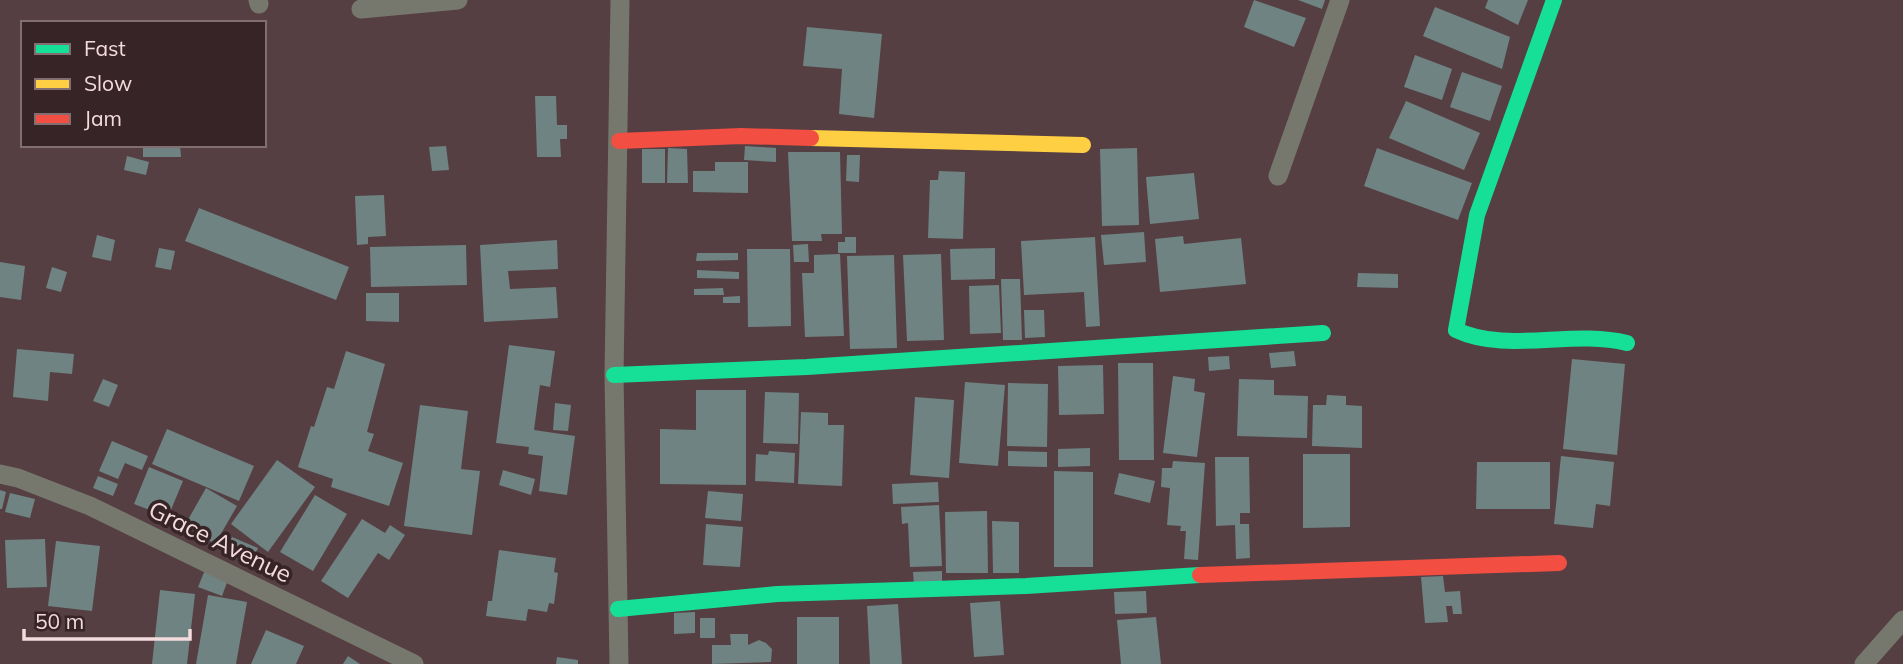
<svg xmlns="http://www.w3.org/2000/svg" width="1903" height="664" viewBox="0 0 1903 664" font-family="Mulish,sans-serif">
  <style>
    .building { fill: #6f8382 }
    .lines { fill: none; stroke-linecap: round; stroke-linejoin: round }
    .street { stroke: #77786d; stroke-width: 19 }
    .fast { stroke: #16e098; stroke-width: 16 }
    .slow { stroke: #ffcf43; stroke-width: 16 }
    .jam { stroke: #f24e42; stroke-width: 16 }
    .labels { text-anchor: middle; stroke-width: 7; stroke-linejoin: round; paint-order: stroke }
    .street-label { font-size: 24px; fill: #f4dbde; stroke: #362427 }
  </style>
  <rect width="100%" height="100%" fill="#553f43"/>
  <path class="building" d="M1254,0L1306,18L1294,47L1244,27Z
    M1298,0H1325L1322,9Z
    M1488,0H1528L1518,25L1485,8Z
    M1435,7L1510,37L1502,69L1423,36Z
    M807,27L882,34L874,118L839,114L842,69L803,66Z
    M1415,55L1452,69L1442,100L1404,87Z
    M1462,72L1502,86L1490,121L1450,107Z
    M535,96H556L557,125H567V139H560L561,157H537Z
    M1406,101L1480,133L1464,170L1389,138Z
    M143,145H180L181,157H143Z
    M446,146L449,170L432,171L429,147Z
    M745,146L776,148V162L744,160Z
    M668,148L687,149L688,183H667Z
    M1137,148L1139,225L1102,226L1100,149Z
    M1377,148L1472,183L1458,220L1364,186Z
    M642,149H665V183H642Z
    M788,152H840L842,234H821L822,241H792Z
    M847,155H860L859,182L846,181Z
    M127,156L149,162L146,175L124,170Z
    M715,162H748V193L693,192V171H715Z
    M939,171L965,172L963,239L928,238L930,180H938Z
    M1194,173L1199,219L1150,224L1146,177Z
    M384,195L386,236L368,237V244L357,245L355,196Z
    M199,208L349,267L336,300L185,241Z
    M1144,232L1146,262L1104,265L1101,235Z
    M97,235L115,240L111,261L92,257Z
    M1183,236L1184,244L1241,238L1246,284L1160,292L1155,239Z
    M845,237H856V253H838V242H845Z
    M1095,237L1100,326L1086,327L1084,292L1024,295L1021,241Z
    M557,240L558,269L508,271L510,289L556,287L558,318L484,322L480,245Z
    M808,244L809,262H794L793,245Z
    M466,245L467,285L371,287L370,247Z
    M159,248L175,251L171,270L155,267Z
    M995,248V279L951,280L950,249Z
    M747,249H790L791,326L748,327Z
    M697,253H738V260L696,261Z
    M840,254L844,336L805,337L802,273H814V255Z
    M941,254L944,340L907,341L903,255Z
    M894,255L897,348L850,349L847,256Z
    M0,262L25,266L21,300L0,297Z
    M52,267L67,272L61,292L46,288Z
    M697,270L739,272V279L697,278Z
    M1358,273L1398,274V288L1357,287Z
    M1001,279H1020L1022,340H1003Z
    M999,285L1001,333L970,334L969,286Z
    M723,288L724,295H694V289Z
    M366,293H399V322L366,321Z
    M740,296V303H723V297Z
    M1024,310H1044L1045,337L1025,338Z
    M509,345L555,351L550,387L540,385L534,430L575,436L567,495L539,491L543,456L528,454L529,447L496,443Z
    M17,349L74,354L72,374L50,372L48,401L13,397Z
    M346,351L385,364L367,432L374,434L368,451L403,463L389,506L331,487L333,479L298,467L311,426L314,427L327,387L334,389Z
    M1294,351L1296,366L1271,368L1269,353Z
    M1229,356L1230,369L1209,371L1208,357Z
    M1572,359L1625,364L1617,455L1563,449Z
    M1118,363H1153L1154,460H1119Z
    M1103,365L1104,414L1059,415L1058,366Z
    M1173,376L1195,379L1194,391L1205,393L1197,457L1163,453Z
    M103,379L118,385L109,407L93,401Z
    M1239,379L1274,380V395L1308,396L1307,438L1237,436Z
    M965,382L1005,385L998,466L959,463Z
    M1008,383L1048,384L1047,447L1007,446Z
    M696,390H746V485L660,484V429L696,430Z
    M765,392L799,393L798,444L763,443Z
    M1327,395L1346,396V405L1362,406V448L1312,446L1313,405H1326Z
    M915,397L954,400L949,478L910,475Z
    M555,403L571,405L568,431L553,430Z
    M420,405L468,411L461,469L480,471L472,535L404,526Z
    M801,412L828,413V425H844L842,486L798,484Z
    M167,429L254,466L239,501L152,464Z
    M112,441L148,456L142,470L125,463L118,479L99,471Z
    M1090,448V466L1058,467V449Z
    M769,451L795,453L794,483L755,481L756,454L768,455Z
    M1008,451L1047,452V467L1008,466Z
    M1303,454H1350V527L1303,528Z
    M1561,456L1614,462L1610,506L1596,504L1593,528L1554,524Z
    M1215,457H1249L1250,513H1240V524H1249L1250,558L1236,559L1235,525L1216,526Z
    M277,460L315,487L268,552L231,524Z
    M1173,461L1205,463L1198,560L1184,559L1186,531H1180L1181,526L1167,525L1170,488L1161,487L1162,468H1172Z
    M1477,462H1550V509H1476Z
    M149,467L183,481L168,517L134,504Z
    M503,470L535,479L531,495L499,485Z
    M1054,471L1093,472V567H1054Z
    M1119,473L1155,481L1150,503L1114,494Z
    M98,476L118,484L113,496L93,488Z
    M938,482L939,502L893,504L892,484Z
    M206,488L237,506L215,544L185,525Z
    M0,490L6,492L2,509H0Z
    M708,491L743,494L741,521L705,518Z
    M10,493L35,499L30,518L5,512Z
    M315,495L347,514L313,571L280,552Z
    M939,505L942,566L910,567L908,523L902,524L901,507Z
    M987,511L988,573H946L945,512Z
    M362,519L385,533L390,525L405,535L389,560L378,553L348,598L321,581Z
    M992,521L1019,522V573H993Z
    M706,524L743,527L740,567L703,565Z
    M232,537L258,548L250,565L225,554Z
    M45,539L47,587L7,588L5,540Z
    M56,541L100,546L92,611L48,606Z
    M499,550L556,558L554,572L558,573L554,604L549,603L547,612L528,609L526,621L486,616L488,601H492Z
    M205,570L228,580L222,596L198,587Z
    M942,571V584L914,586L913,572Z
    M1443,576L1445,592L1460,591L1462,614H1453L1452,606H1446L1448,622L1425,623L1421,577Z
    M160,590L195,594L187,664H152Z
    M1146,591L1147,613L1115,614L1114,592Z
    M208,595L247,602L236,664H196Z
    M1000,601L1004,655L974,657L970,603Z
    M898,604L902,664H870L867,606Z
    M695,612V633L674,634V613Z
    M797,617H839V664H797Z
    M1156,617L1161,664H1121L1117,620Z
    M700,618H715V638H700Z
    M266,630L304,646L296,664H251Z
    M730,634H748V645L759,640L766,643L772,649L771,662L712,664V645H731Z
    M348,656L360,664H343Z
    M557,657L578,660V664H556Z"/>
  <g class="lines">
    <path class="street" d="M258,0L259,4
      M361,9L458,0
      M1278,176L1340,0
      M0,474L18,478L90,506L414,664
      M619,664L614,375L620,0
      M1864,664L1903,620"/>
    <path class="fast" d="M1554,0L1477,215L1456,330C1507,354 1572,329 1627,343
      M614,375L807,367L1323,333
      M618,609L777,594L1026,586L1200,575"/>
    <path class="slow" d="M811,138L1083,145"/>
    <path class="jam" d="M619,141L741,136L811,138
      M1200,575L1559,563"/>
  </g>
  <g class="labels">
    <g class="street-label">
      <text transform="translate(220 542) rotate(26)" y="8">Grace Avenue</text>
    </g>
  </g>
  <rect x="21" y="21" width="245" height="126" fill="#362427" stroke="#826d70" stroke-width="2"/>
  <rect x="35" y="44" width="35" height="10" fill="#16e098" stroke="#826d70" stroke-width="2"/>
  <text x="84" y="56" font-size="21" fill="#f4dbde">Fast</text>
  <rect x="35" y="79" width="35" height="10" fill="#ffcf43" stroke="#826d70" stroke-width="2"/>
  <text x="84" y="91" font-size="21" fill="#f4dbde">Slow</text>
  <rect x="35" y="114" width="35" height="10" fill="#f24e42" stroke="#826d70" stroke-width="2"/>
  <text x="84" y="126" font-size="21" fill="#f4dbde">Jam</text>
  <path d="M24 629v10h166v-10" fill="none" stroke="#f4dbde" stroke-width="3.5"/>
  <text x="35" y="629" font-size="21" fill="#f4dbde" stroke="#362427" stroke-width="5" paint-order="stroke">50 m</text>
</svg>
